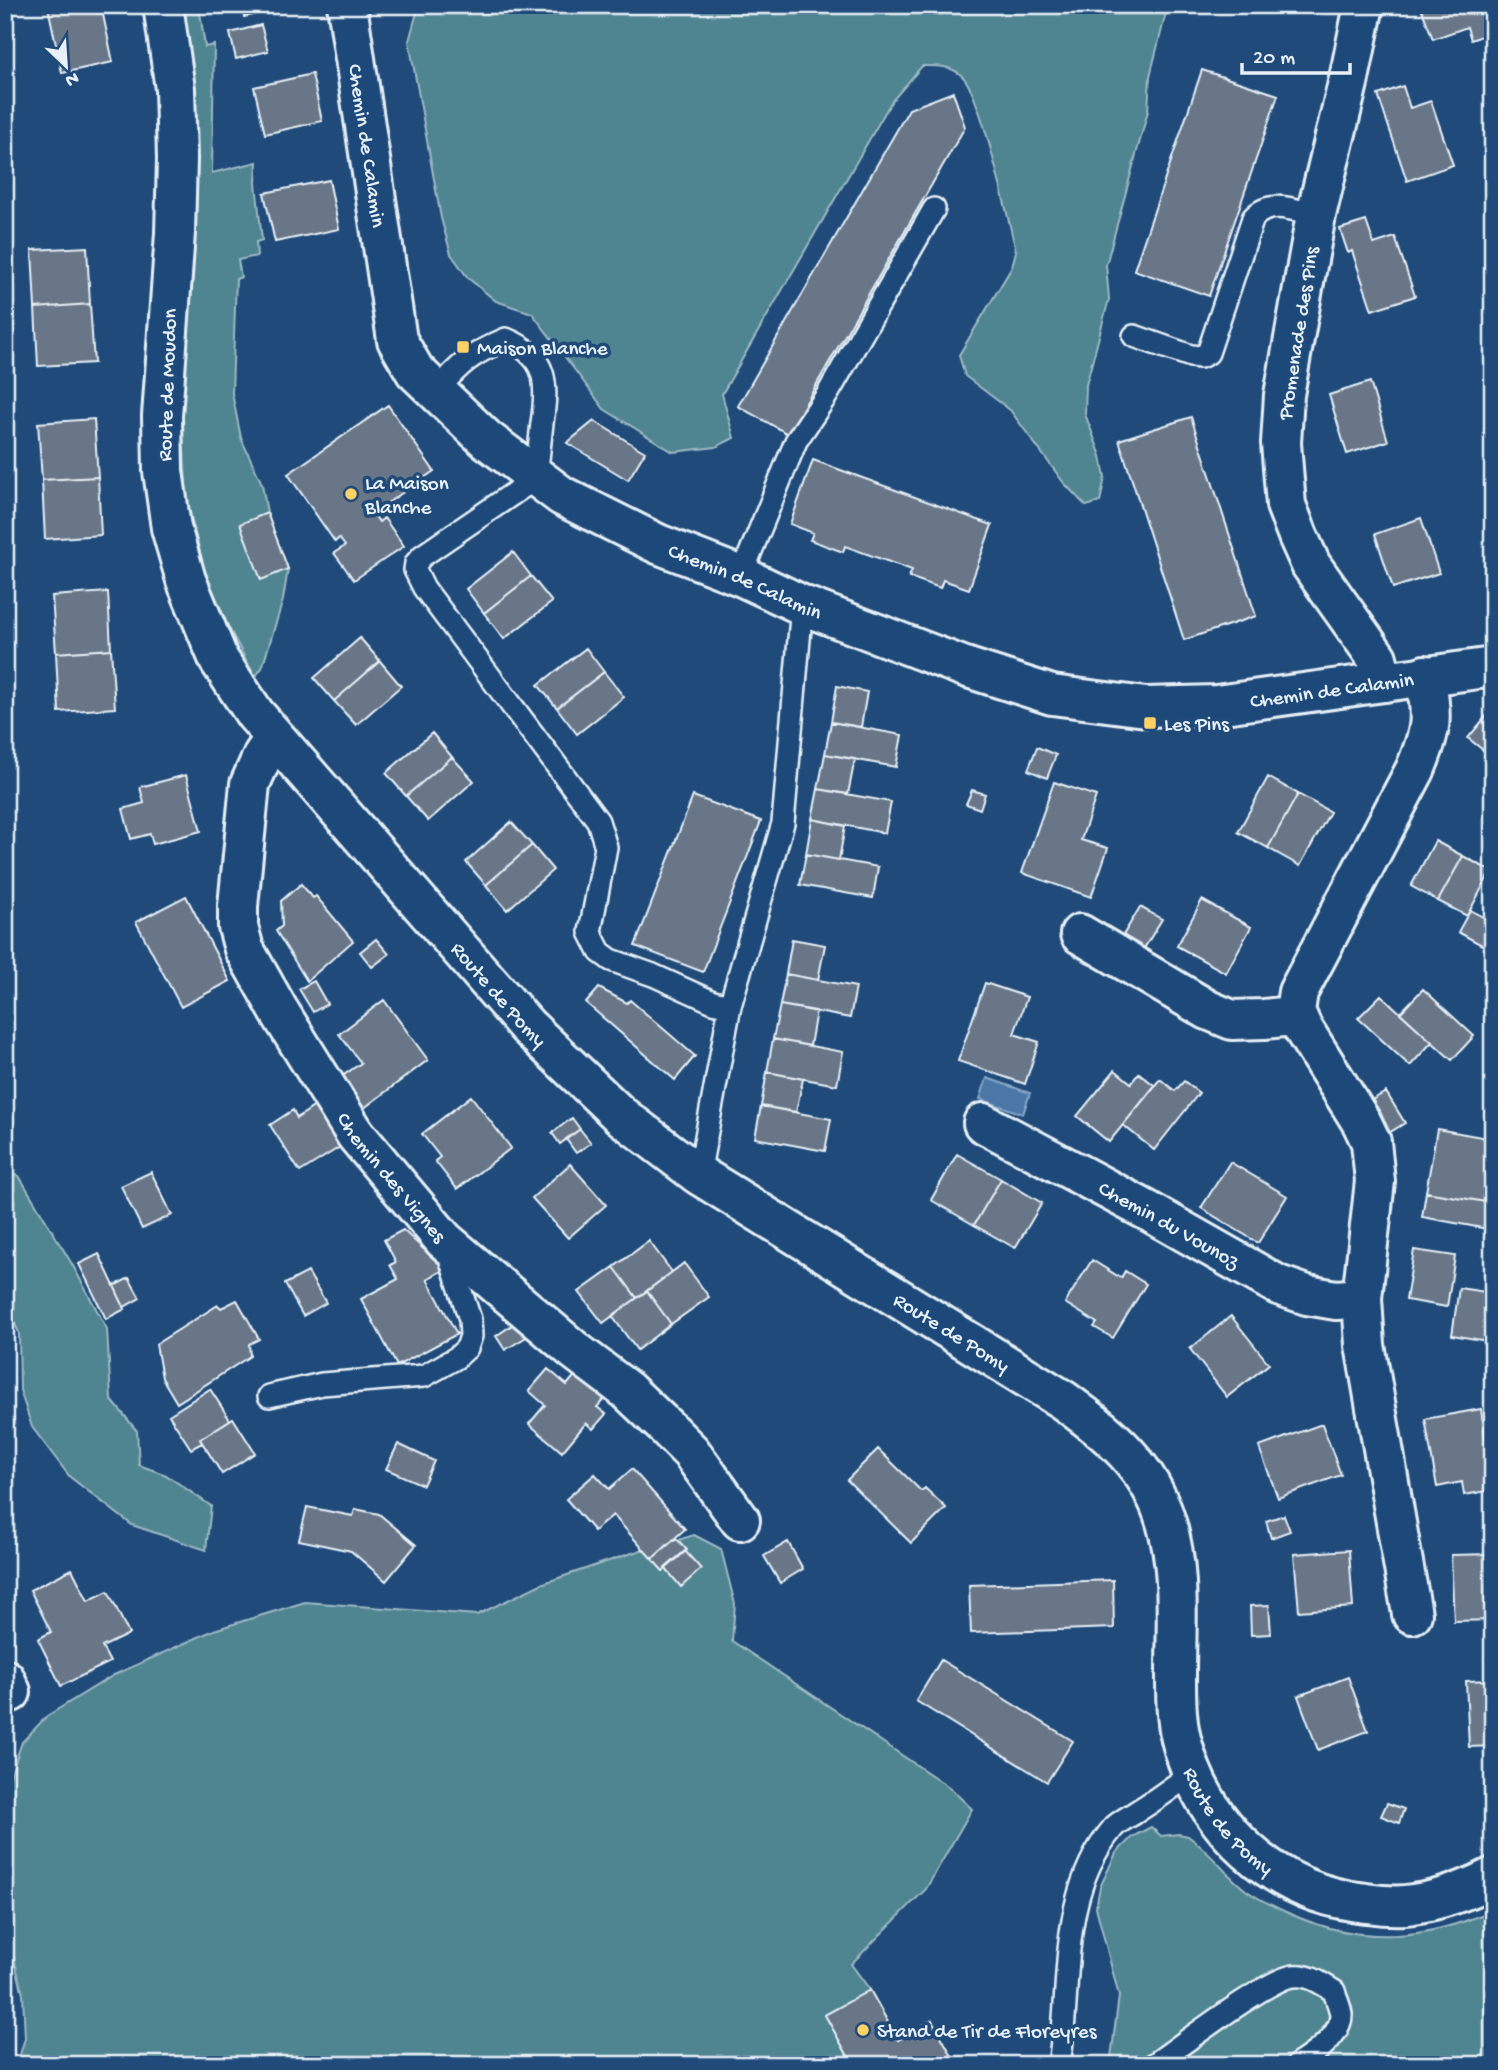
<svg xmlns="http://www.w3.org/2000/svg" width="1498" height="2070" viewBox="0 0 1498 2070" font-family="'Gochi Hand',sans-serif">
  <style>
    .green { fill: #508491; stroke: #9cbac4; stroke-width: 2 }
    .water { fill: #4b77a6; stroke: #8aa8c7; stroke-width: 2 }
    .building { fill: #697688; stroke: #e8f1f8; stroke-width: 2 }
    .lines { fill: none; stroke-linecap: round; stroke-linejoin: round }
    .lane-casing { stroke: #e8f1f8; stroke-width: 26 }
    .street-casing { stroke: #e8f1f8; stroke-width: 44 }
    .secondary-casing { stroke: #e8f1f8; stroke-width: 44 }
    .lane { stroke: #1f4a7a; stroke-width: 21 }
    .street { stroke: #1f4a7a; stroke-width: 38 }
    .secondary { stroke: #1f4a7a; stroke-width: 38 }
    .poi-dot { fill: #ffd166; stroke: #1f4a7a; stroke-width: 2.5 }
    .labels { text-anchor: middle; stroke-width: 7; stroke-linejoin: round; paint-order: stroke }
    .street-label { font-size: 21px; fill: #e8f1f8; stroke: #1f4a7a }
    .poi-label { font-size: 21px; fill: #e8f1f8; stroke: #1f4a7a; text-anchor: start }
  </style>
  <rect width="100%" height="100%" fill="#1f4a7a"/>
  <filter id="ink" filterUnits="userSpaceOnUse"><feTurbulence type="fractalNoise" baseFrequency=".0143" numOctaves="2"/><feDisplacementMap in="SourceGraphic" scale="14" xChannelSelector="R" yChannelSelector="G"/><feConvolveMatrix kernelMatrix="1 2 1 2 8 2 1 2 1" color-interpolation-filters="sRGB"/></filter>
  <g filter="url(#ink)">
    <path class="green" d="M182,5H199L205,47L214,45L212,173L257,162L256,183L262,240L256,242L257,256L238,260L241,277L236,279L232,393L241,438L262,484L267,513L288,569L283,600L262,668L255,677L220,611L206,576L187,501L182,414L195,237V119L189,46Z
      M419,5H1168L1150,76L1148,111L1106,265L1109,299L1086,385L1085,414L1101,456L1105,477L1100,502L1086,506L1064,483L1010,410L965,376L959,355L1012,267L1016,251C1008,219 981,93 962,76C951,65 937,66 922,66L891,102L722,394L734,438L716,447L673,452L604,409L532,313L496,301L468,278L451,254L441,218L409,41Z
      M5,1173L19,1176L72,1264L107,1329L111,1399L137,1431L139,1465L166,1475L211,1506L206,1550L132,1525L70,1477L32,1427L20,1390L19,1333L5,1301Z
      M694,1535L721,1549L735,1604L732,1641L949,1787L972,1809L926,1889L851,1964L870,1990L825,2015L853,2065H17L25,2038L23,1994L5,1923V1791L22,1742L47,1716L114,1675L214,1630L305,1602L477,1615L541,1584L644,1549L652,1558L672,1542Z
      M1151,1827L1161,1836L1179,1834L1188,1836C1210,1851 1225,1875 1247,1891C1261,1901 1279,1909 1295,1916C1363,1945 1426,1940 1493,1910V2065H1110L1119,1996L1096,1907L1100,1887L1116,1853L1132,1837Z"/>
    <path class="water" d="M987,1078L1030,1093L1023,1114L980,1099Z"/>
    <path class="building" d="M54,5H101L113,62L62,73L48,7Z
      M241,5H296L244,17Z
      M1420,5H1465L1467,12L1487,5L1493,20V32L1471,40L1467,27L1433,39Z
      M261,25L268,51L236,59L230,33Z
      M1202,70L1278,95L1209,296L1134,270Z
      M312,74L322,121L265,134L254,87Z
      M1403,86L1410,108L1431,101L1453,165L1407,181L1378,95Z
      M953,92L965,127L788,434L738,406L909,109Z
      M329,180L339,229L275,242L264,193Z
      M1366,221L1374,244L1395,237L1415,296L1372,310L1352,251L1348,253L1340,229Z
      M87,247L90,304L35,308L32,250Z
      M90,304L94,363L38,366L35,308Z
      M1370,382L1388,441L1347,454L1329,395Z
      M388,405L434,471L373,513L379,522L384,518L404,546L354,580L334,553L345,546L339,538L335,542L288,474Z
      M1191,417L1256,616L1184,640L1119,440Z
      M94,419L98,477L42,480L38,423Z
      M594,421L645,452L628,480L567,443Z
      M813,460L992,525L969,589L943,580L940,588L909,577L912,570L845,546L843,552L810,540L813,533L790,524Z
      M98,477L101,535L45,539L42,480Z
      M267,513L288,569L261,580L240,524Z
      M1421,518L1439,573L1393,588L1375,534Z
      M513,552L531,576L484,613L466,589Z
      M531,576L552,602L504,639L484,613Z
      M108,592L111,649L56,653L52,596Z
      M360,638L380,661L334,701L314,678Z
      M586,648L604,672L557,708L538,685Z
      M111,649L115,708L59,712L56,653Z
      M380,661L401,686L356,725L334,701Z
      M604,672L624,697L577,734L557,708Z
      M837,686L867,692L861,727L831,722Z
      M1488,714L1493,718V758L1468,738Z
      M831,722L902,735L896,767L825,754Z
      M432,733L452,757L406,796L386,773Z
      M1037,747L1056,755L1047,778L1028,770Z
      M825,754L855,759L848,794L818,789Z
      M452,757L474,781L428,821L406,796Z
      M186,775L201,831L153,844L150,834L131,839L123,809L144,803L140,787Z
      M1268,777L1298,794L1268,848L1238,832Z
      M1054,782L1096,796L1081,840L1108,848L1091,897L1022,873Z
      M818,789L891,802L885,833L812,819Z
      M972,790L985,794L980,809L966,804Z
      M1298,794L1330,812L1300,866L1268,848Z
      M693,796L761,821L703,972L635,946Z
      M812,819L845,826L839,860L806,854Z
      M511,822L532,845L486,885L466,862Z
      M1435,841L1463,856L1438,901L1411,886Z
      M532,845L553,870L507,910L486,885Z
      M806,854L878,867L873,898L800,885Z
      M1463,856L1491,871L1467,916L1438,901Z
      M301,884L313,898L316,896L353,941L307,981L276,931L282,926L281,901Z
      M186,896L230,981L181,1007L136,922Z
      M1202,900L1251,927L1226,973L1177,946Z
      M1140,907L1162,919L1143,950L1122,937Z
      M1470,910L1493,922V951L1458,932Z
      M376,939L389,954L372,967L360,952Z
      M792,939L825,945L818,980L786,974Z
      M786,974L856,987L850,1018L780,1005Z
      M314,981L327,1004L313,1012L299,989Z
      M985,983L1027,997L1014,1034L1039,1042L1025,1084L958,1061Z
      M599,988L627,1003L630,1000L695,1056L675,1080L586,1003Z
      M1423,989L1474,1036L1452,1060L1400,1013Z
      M1381,995L1432,1042L1410,1066L1358,1018Z
      M384,1000L428,1060L364,1108L341,1077L361,1063L339,1034Z
      M780,1005L816,1011L810,1046L773,1039Z
      M773,1039L843,1052L837,1085L767,1072Z
      M1115,1070L1131,1083L1139,1073L1155,1086L1109,1142L1077,1116Z
      M767,1072L803,1079L796,1112L761,1106Z
      M1160,1079L1175,1091L1184,1081L1199,1093L1154,1150L1123,1125Z
      M1386,1092L1405,1123L1387,1134L1368,1102Z
      M471,1096L511,1148L457,1189L435,1161L440,1157L422,1134Z
      M315,1106L340,1147L300,1172L270,1125L293,1110L297,1118Z
      M761,1106L831,1119L825,1151L755,1138Z
      M572,1118L580,1129L560,1144L552,1133Z
      M580,1129L591,1143L576,1153L566,1139Z
      M1437,1129L1493,1139L1492,1203L1426,1192Z
      M957,1154L1001,1179L974,1225L931,1200Z
      M1230,1162L1287,1196L1258,1243L1201,1208Z
      M570,1164L606,1205L568,1238L532,1198Z
      M151,1172L172,1215L142,1229L121,1186Z
      M1001,1179L1042,1203L1015,1248L974,1225Z
      M1426,1192L1492,1203L1488,1229L1422,1217Z
      M403,1230L445,1269L427,1279L457,1334L397,1366L361,1299L398,1279L390,1265L396,1262L384,1240Z
      M649,1241L672,1272L637,1298L614,1267Z
      M1414,1250L1455,1256L1447,1307L1406,1300Z
      M99,1254L125,1309L106,1319L79,1264Z
      M1092,1260L1121,1278L1125,1271L1146,1284L1113,1338L1094,1327L1097,1323L1065,1303Z
      M684,1263L709,1297L671,1324L647,1291Z
      M614,1267L637,1298L603,1323L579,1292Z
      M308,1272L326,1303L303,1316L285,1284Z
      M129,1278L140,1298L124,1307L114,1286Z
      M1459,1288L1493,1293V1342L1452,1335Z
      M647,1291L671,1324L637,1350L612,1316Z
      M237,1300L259,1339L249,1344L250,1356L177,1403L162,1378L156,1344L218,1305L221,1308Z
      M1231,1316L1269,1364L1227,1397L1190,1349Z
      M518,1321L528,1336L505,1350L496,1336Z
      M548,1369L567,1385L577,1373L606,1397L597,1407L606,1414L593,1429L586,1423L562,1452L529,1424L545,1405L529,1391Z
      M210,1389L230,1420L200,1439L202,1443L191,1449L169,1415Z
      M1481,1409L1493,1490L1464,1495L1462,1482L1437,1487L1425,1419Z
      M233,1418L255,1453L222,1474L200,1439Z
      M1322,1424L1341,1475L1278,1498L1259,1447Z
      M398,1444L434,1461L423,1485L386,1469Z
      M878,1449L921,1491L925,1488L946,1508L911,1543L847,1480Z
      M632,1469L685,1529L652,1559L613,1515L594,1531L566,1499L595,1474L609,1489Z
      M307,1507L353,1516L355,1509L379,1514L416,1545L386,1581L351,1551L299,1540Z
      M1284,1515L1290,1531L1271,1538L1266,1521Z
      M676,1538L687,1550L663,1571L652,1559Z
      M788,1542L803,1569L780,1583L764,1556Z
      M1349,1550L1353,1607L1299,1611L1294,1554Z
      M685,1551L701,1569L681,1587L665,1568Z
      M1493,1554V1620L1454,1621L1451,1555Z
      M72,1569L88,1601L108,1591L129,1634L102,1647L110,1662L61,1686L38,1639L51,1632L30,1590Z
      M1113,1580L1114,1628L971,1633L969,1585Z
      M1269,1605L1271,1634L1251,1635L1250,1606Z
      M941,1660L1073,1741L1047,1782L916,1701Z
      M1348,1677L1368,1731L1318,1750L1298,1696Z
      M1493,1680V1746L1469,1747L1466,1681Z
      M1387,1803L1404,1809L1399,1823L1381,1816Z
      M870,1990L898,2040L932,2020L957,2065H853L825,2015Z"/>
    <g class="lines">
      <defs>
        <path id="lane" d="M1134,336L1191,356L1200,357L1208,353L1253,218C1270,199 1294,210 1316,215
          M437,392C457,365 475,352 506,339C548,356 548,384 542,423C540,441 538,460 536,478L422,556L416,563L415,570L424,588L598,821L606,847L590,932L600,952L611,960L653,975L713,1002L730,1006
          M743,577L747,561L796,441L827,395L934,209
          M699,1175L730,1006L783,823L802,605
          M269,1396L322,1384L424,1376L456,1358L467,1348L471,1336L470,1319L447,1249
          M1059,2065C1072,1985 1057,1895 1113,1828C1119,1821 1131,1816 1139,1810C1157,1799 1174,1786 1192,1773
          M1153,2065C1179,2047 1270,1977 1294,1976C1309,1974 1322,1984 1334,1991C1336,1998 1340,2007 1341,2014C1342,2035 1313,2055 1297,2065"/>
        <g id="street">
          <path id="s1" d="M347,5L397,340L415,371L486,439L562,496L658,544L743,577L802,605L965,667L1052,695L1146,707L1216,705L1493,667"/>
          <path d="M1364,5L1349,79L1316,215L1284,395L1281,443L1286,505L1298,536L1311,565L1377,658L1383,682"/>
          <path id="s2" d="M274,739L263,755L250,784L238,906V927L244,949L279,1011L356,1135L444,1240L574,1350L628,1391L665,1426L691,1452L740,1520"/>
          <path d="M1080,934L1208,1010L1232,1020L1264,1019L1283,1017L1295,1011"/>
          <path id="s3" d="M983,1123L1148,1211L1278,1285L1307,1295L1336,1300L1362,1298"/>
          <path d="M1412,1614L1365,1345L1362,1298L1375,1181L1371,1142L1362,1123L1302,1027L1295,1011L1298,992L1415,770C1432,730 1433,718 1425,675"/>
          <path d="M5,1679L11,1692"/>
        </g>
        <g id="secondary">
          <path id="s4" d="M163,5L175,89L177,159L175,233L162,416L163,471L171,528L186,580L219,660L255,714L527,1026L620,1115L699,1175L1063,1400C1109,1433 1149,1465 1166,1522C1181,1571 1176,1625 1176,1675C1176,1696 1176,1719 1181,1739C1203,1827 1274,1894 1366,1903C1381,1905 1398,1907 1413,1904C1441,1900 1468,1890 1493,1877"/>
        </g>
      </defs>
      <use href="#lane" class="lane-casing"/>
      <use href="#street" class="street-casing"/>
      <use href="#secondary" class="secondary-casing"/>
      <use href="#lane" class="lane"/>
      <use href="#street" class="street"/>
      <use href="#secondary" class="secondary"/>
    </g>
  </g>
  <g class="poi-dot">
    <rect x="456" y="340" width="14" height="14" rx="3.5"/>
    <circle cx="351" cy="494" r="7"/>
    <rect x="1143" y="716" width="14" height="14" rx="3.5"/>
    <circle cx="863" cy="2030" r="7"/>
  </g>
  <g class="labels">
    <g class="street-label">
      <text dy="7" stroke="none"><textPath href="#s1" startOffset="142">Chemin de Calamin</textPath></text>
      <text transform="translate(1297 333) rotate(-81)" y="7">Promenade des Pins</text>
      <text transform="translate(166 385) rotate(-88)" y="7">Route de Moudon</text>
      <text dy="7" stroke="none"><textPath href="#s1" startOffset="770">Chemin de Calamin</textPath></text>
      <text dy="7" stroke="none"><textPath href="#s1" startOffset="1379">Chemin de Calamin</textPath></text>
      <text dy="7" stroke="none"><textPath href="#s4" startOffset="1102">Route de Pomy</textPath></text>
      <text dy="7" stroke="none"><textPath href="#s2" startOffset="490">Chemin des Vignes</textPath></text>
      <text dy="7" stroke="none"><textPath href="#s3" startOffset="212">Chemin du Vounoz</textPath></text>
      <text dy="7" stroke="none"><textPath href="#s4" startOffset="1670">Route de Pomy</textPath></text>
      <text dy="7" stroke="none"><textPath href="#s4" startOffset="2278">Route de Pomy</textPath></text>
    </g>
    <g class="poi-label">
      <text x="477" y="354">Maison Blanche</text>
      <text x="365" y="489">La Maison<tspan x="365" dy="24">Blanche</tspan></text>
      <text x="1164" y="730">Les Pins</text>
      <text x="877" y="2037">Stand de Tir de Floreyres</text>
    </g>
  </g>
  <rect width="1498" height="2070" fill="none" stroke="#1f4a7a" stroke-width="28"/>
  <rect x="14" y="14" width="1470" height="2042" fill="none" stroke="#e8f1f8" stroke-width="2.5" filter="url(#ink)"/>
  <g transform="translate(66 66) rotate(155)" stroke="#1f4a7a" stroke-width="5" paint-order="stroke">
  <path d="M0-5L12 26L0 18L-12 26Z" fill="#e8f1f8"/>
  <text y="-10" font-size="19" font-weight="bold" text-anchor="middle" fill="#e8f1f8">N</text>
  </g>
  <path d="M1242 63v10h108v-10" fill="none" stroke="#e8f1f8" stroke-width="3.5"/>
  <text x="1253" y="63" font-size="21" fill="#e8f1f8" stroke="#1f4a7a" stroke-width="5" paint-order="stroke">20 m</text>
</svg>
